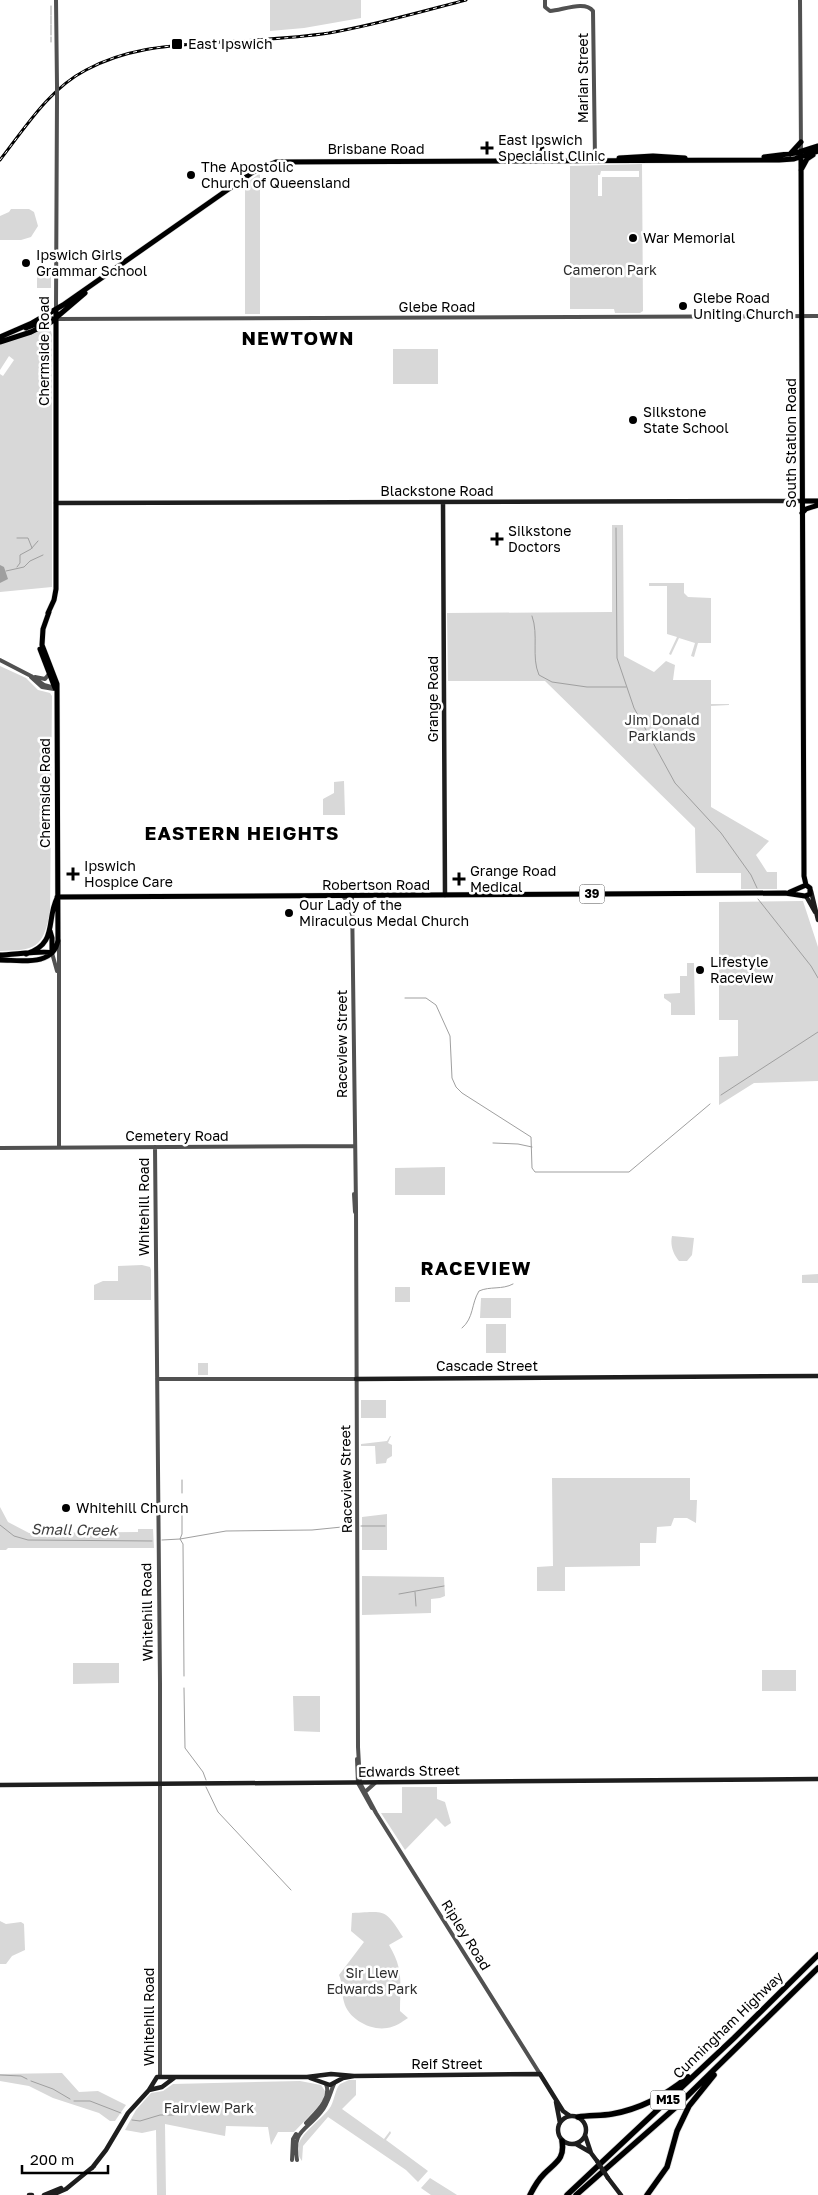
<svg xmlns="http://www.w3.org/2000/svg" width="818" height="2195" viewBox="0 0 818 2195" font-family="'Golos Text',sans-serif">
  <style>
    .green { fill: #d8d8d8; fill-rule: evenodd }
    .water { fill: #9f9f9f }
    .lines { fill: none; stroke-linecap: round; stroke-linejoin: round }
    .stream { stroke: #9f9f9f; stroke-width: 1 }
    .primary-casing { stroke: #dbdbdb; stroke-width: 6 }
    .motorway-casing { stroke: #dbdbdb; stroke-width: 7 }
    .tertiary { stroke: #515151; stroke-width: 4 }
    .secondary { stroke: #1e1e1e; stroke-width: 4.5 }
    .primary { stroke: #000; stroke-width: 5 }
    .motorway { stroke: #000; stroke-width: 5.5 }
    .rail-casing { stroke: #000; stroke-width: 3 }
    .rail { stroke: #fff; stroke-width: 1; stroke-dasharray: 4; stroke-linecap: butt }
    .tertiary-bridge { stroke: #515151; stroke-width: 4 }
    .secondary-bridge { stroke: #1e1e1e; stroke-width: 4.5 }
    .poi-dot { fill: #000; stroke: #fff; stroke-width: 2 }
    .labels { text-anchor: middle; stroke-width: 5; stroke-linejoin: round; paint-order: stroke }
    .shield { fill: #fff; stroke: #4c4c4c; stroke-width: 1 }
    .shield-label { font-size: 12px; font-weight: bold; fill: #000 }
    .poi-label { font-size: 14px; fill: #000; stroke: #fff; text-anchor: start }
    .street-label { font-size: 14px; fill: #000; stroke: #fff }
    .park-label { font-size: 14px; fill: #2f2f2f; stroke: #fff }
    .water-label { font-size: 15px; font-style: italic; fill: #404040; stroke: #fff }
    .district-label { font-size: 19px; font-weight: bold; letter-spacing: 1px; fill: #000; stroke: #fff }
  </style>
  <rect width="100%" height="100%" fill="#fff"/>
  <path class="green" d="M270,0H361V18L304,28L270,31Z
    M642,164L643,311L640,313H615L614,309H570V166ZM601,171H639V177H602V196H598V175H600Z
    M260,173V314H245V184Z
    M11,209H29L34,212L38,226L31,237L21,240H0V216L9,212Z
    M37,273H51V288H37Z
    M44,329L51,331L52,335V587L0,592V374L3,376L14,360L9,356L0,370V344Z
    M393,349H438V384H393Z
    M612,525H623L624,656L654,672L666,661L675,665L673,680H711V704H729V705L711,706V807L769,841L756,855L767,872H777V889H741V873H696L695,828L545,681H448L447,613L612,612Z
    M649,583H684V593L688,597L711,598V643H698L694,657L691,656L695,643L679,638L671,655L669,654L677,637L667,634V586H649Z
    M0,666L26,678L38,690L50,693L52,696L50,912C43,949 35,950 0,951Z
    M344,781L345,815H323V799L334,793V782Z
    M803,901L818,947V1081L754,1083L719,1105V1057L738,1056V1020H719V902Z
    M687,963H694L695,1015H671V1003L664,998V994L680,993V976H687Z
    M445,1167V1195H395V1168Z
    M672,1236L694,1238L692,1255L687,1261H679C673,1254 670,1245 672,1236Z
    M142,1265L150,1267L151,1270V1300H94V1285L103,1281H118V1266Z
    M818,1274V1283H802V1275Z
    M395,1287H410V1302H395Z
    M481,1298H511V1318H480Z
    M486,1324H506V1353H486Z
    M198,1363H208V1375H198Z
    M361,1400H386V1418H361Z
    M390,1436H391L388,1443L392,1445V1456L387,1459L386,1463L376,1464L375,1446H361V1444L387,1441Z
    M552,1478H690V1500H697L696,1523L687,1518H674L671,1526L657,1527L656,1543H640V1566L565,1567V1591H537V1567L553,1566Z
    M0,1507L8,1522L29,1533L138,1532V1529H153L154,1548H8L6,1550H0Z
    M387,1514V1550H362V1517Z
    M362,1576L444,1577L445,1596L440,1598L431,1599V1613L362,1615Z
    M73,1663H119V1683L73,1684Z
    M762,1670H796V1691H762Z
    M293,1696H320V1732L294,1731Z
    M402,1787H437V1799L445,1802L451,1823L445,1827L436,1818L405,1850L381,1813H402Z
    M352,1913C385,1912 384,1907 403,1937L389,1945C404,1970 400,1983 400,2011L408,2018C402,2022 395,2027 387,2028C371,2031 348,2019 344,2002C341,1992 343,1984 339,1975L364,1942L351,1931Z
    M0,1921L6,1924L21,1922L24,1924L25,1950L12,1956L6,1964H0Z
    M62,2073L79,2092L98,2091L126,2105L115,2121H110L99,2113L53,2098L29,2086L0,2081V2074Z
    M349,2080H356V2095L342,2109L384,2139L390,2131L391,2133L386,2140L428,2171L418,2182L406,2170L328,2117L303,2146L302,2161C285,2140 322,2122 331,2106C335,2098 335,2090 340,2084Z
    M300,2081L321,2085L325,2091L323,2100L317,2108L294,2132H278L271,2145L268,2127L226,2126L225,2136L165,2124L166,2195H157L156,2130L142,2133L125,2130L136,2110L151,2093L163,2091L173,2084Z
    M430,2178L454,2193L457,2195H431L421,2188Z"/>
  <path class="water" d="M0,565L4,567L8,579L0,583Z"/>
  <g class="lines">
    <path class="stream" d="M51,6V15
      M51,16V24
      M51,25V35
      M51,37V42
      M616,528L617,658L634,708L675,783L721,833L751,875L757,888
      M17,538H28L32,548
      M17,567L20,563V555L31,549L38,541
      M6,571L24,567L30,561L43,555
      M532,616C539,635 531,657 539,675L552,682L587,687H626
      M758,899L811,966L818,978
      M405,998H426L436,1005L450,1036L452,1078L456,1087L462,1093L531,1137L532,1168L535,1172H629L710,1104
      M721,1095L818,1032
      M493,1143L518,1144L532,1147
      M462,1328C474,1318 471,1304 479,1291C490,1286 502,1290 513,1284
      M182,1480V1493
      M182,1507V1534L180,1539L226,1531L312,1530L352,1526
      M0,1525L14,1536L28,1540L152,1541
      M361,1526H385
      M162,1540L180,1539L183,1544L184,1676
      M415,1592L416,1606
      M399,1594L444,1586
      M184,1688L185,1748L203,1772L206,1780
      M206,1787L218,1812L291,1890
      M0,2075L21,2076L27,2079
      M31,2081L53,2089L70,2099
      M74,2101H90L121,2113
      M132,2120L140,2121L160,2115H178"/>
    <defs>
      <path id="primary" d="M790,154L801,142
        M764,157L796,153L818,146
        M619,158L653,156L685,158
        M537,160L542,151L541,141
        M801,170L807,159L813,155
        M26,328L49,319H55
        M0,337L32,323L63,305L253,172L276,162L779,160L794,159L818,151
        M0,342L31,332L51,322L85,293
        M802,501H818
        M802,513L806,509L818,505
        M48,613L54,600L56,589V309
        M40,649L55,688
        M790,892L806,885
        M57,897L785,893L805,896L810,894V888L806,885L804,876L801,152
        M50,931L52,938V952
        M26,954C58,944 46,920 57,898
        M0,955C11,955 46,950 52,953
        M0,960C20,960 54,967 58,940L57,684L42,645L43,629L49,612"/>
      <path id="motorway" d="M578,2117C589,2115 601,2116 612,2114C641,2109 666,2095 688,2077
        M530,2195C534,2187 538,2180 544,2174C556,2162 565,2159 562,2141
        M567,2195L734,2038L818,1955
        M576,2195L675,2108L818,1968
        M647,2195L667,2167L677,2131L689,2106L714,2075"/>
    </defs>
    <use href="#primary" class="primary-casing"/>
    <use href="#motorway" class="motorway-casing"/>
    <path class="tertiary" d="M56,0L57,85
      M545,0V7L550,11C563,10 585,0 593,11L595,159
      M800,0L801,152
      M56,309L57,97
      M56,319L818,316
      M0,660L31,676L44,685L55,688
      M31,677L42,687L54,689
      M35,677L45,679L49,674
      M343,896L347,901L352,914
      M352,896L356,1207L358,1747L360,1783L376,1813L540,2074
      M52,953L57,971
      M59,1147V941
      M155,1147L160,1683V2076
      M0,1148L354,1146
      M354,1194L355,1212
      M157,1379H356
      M357,1759L358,1783L372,1808
      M365,1792L375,1783
      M306,2123C315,2113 332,2099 326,2084
      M292,2160L293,2139L296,2134
      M297,2160C292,2130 305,2132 321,2112C328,2104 330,2093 334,2084"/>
    <path class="secondary" d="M443,502L445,895
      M56,503L802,501
      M811,891L818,920
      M806,896L815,912
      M356,1379L818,1376
      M0,1785L818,1779
      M310,2078L330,2085L343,2078L354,2076L540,2074L563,2111L570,2116
      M149,2090L162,2087L174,2078
      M556,2102L560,2123
      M558 2130a14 14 0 1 1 28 0a14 14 0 1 1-28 0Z
      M585,2135L591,2153L597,2161
      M576,2144L590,2152
      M92,2168L106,2150L128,2113L149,2090L157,2077H307L331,2074L354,2076
      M608,2178L621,2195
      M29,2195H32
      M44,2195L61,2188
      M52,2195L66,2189L94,2166"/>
    <use href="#primary" class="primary"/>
    <use href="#motorway" class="motorway"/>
    <defs>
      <path id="rail" d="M0,160C25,128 49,89 86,70C125,49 164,46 207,43C248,40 289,39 329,33C375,25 420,12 466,0"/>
    </defs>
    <use href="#rail" class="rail-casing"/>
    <use href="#rail" class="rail"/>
    <path class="tertiary-bridge" d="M57,85V97"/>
    <path class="secondary-bridge" d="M597,2161L608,2178"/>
  </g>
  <g class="poi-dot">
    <rect x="171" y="38" width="12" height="12" rx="2.5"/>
    <path d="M484.5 140.5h5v5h5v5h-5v5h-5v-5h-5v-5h5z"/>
    <circle cx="191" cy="175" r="5"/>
    <circle cx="633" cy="238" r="5"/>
    <circle cx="26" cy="263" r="5"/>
    <circle cx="683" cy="306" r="5"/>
    <circle cx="633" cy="420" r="5"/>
    <path d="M494.5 531.5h5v5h5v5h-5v5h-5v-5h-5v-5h5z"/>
    <path d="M70.5 866.5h5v5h5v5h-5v5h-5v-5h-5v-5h5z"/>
    <path d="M456.5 871.5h5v5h5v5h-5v5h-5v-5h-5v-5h5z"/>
    <circle cx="289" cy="913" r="5"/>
    <circle cx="700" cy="970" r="5"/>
    <circle cx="66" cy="1508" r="5"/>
  </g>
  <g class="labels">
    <g class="shield">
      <rect x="579.5" y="884.5" width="25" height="19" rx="4"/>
      <rect x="650.5" y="2090.5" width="35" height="19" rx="4"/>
    </g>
    <g class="shield-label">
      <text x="592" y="898">39</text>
      <text x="668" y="2104">M15</text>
    </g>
    <g class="poi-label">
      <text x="188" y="49">East Ipswich</text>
      <text x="498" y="145">East Ipswich<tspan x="498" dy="16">Specialist Clinic</tspan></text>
      <text x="201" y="172">The Apostolic<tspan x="201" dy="16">Church of Queensland</tspan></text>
      <text x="643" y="243">War Memorial</text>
      <text x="36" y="260">Ipswich Girls<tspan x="36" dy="16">Grammar School</tspan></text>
      <text x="693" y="303">Glebe Road<tspan x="693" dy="16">Uniting Church</tspan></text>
      <text x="643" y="417">Silkstone<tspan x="643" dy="16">State School</tspan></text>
      <text x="508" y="536">Silkstone<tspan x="508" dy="16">Doctors</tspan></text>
      <text x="84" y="871">Ipswich<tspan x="84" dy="16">Hospice Care</tspan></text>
      <text x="470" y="876">Grange Road<tspan x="470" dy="16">Medical</tspan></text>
      <text x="299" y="910">Our Lady of the<tspan x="299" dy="16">Miraculous Medal Church</tspan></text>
      <text x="710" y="967">Lifestyle<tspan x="710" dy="16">Raceview</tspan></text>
      <text x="76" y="1513">Whitehill Church</text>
    </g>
    <g class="street-label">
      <text transform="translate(583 78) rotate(-90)" y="5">Marian Street</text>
      <text x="376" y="154">Brisbane Road</text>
      <text x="437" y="312">Glebe Road</text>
      <text transform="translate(44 351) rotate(-90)" y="5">Chermside Road</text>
      <text transform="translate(791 443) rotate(-90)" y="5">South Station Road</text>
      <text x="437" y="496">Blackstone Road</text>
      <text transform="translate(433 699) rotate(-90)" y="5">Grange Road</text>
      <text transform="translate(45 793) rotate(-90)" y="5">Chermside Road</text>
      <text x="376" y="890">Robertson Road</text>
      <text transform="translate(342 1044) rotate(-90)" y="5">Raceview Street</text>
      <text x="177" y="1141">Cemetery Road</text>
      <text transform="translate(144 1207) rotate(-90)" y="5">Whitehill Road</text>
      <text x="487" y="1371">Cascade Street</text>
      <text transform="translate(346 1479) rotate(-91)" y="5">Raceview Street</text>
      <text transform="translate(147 1612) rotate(-91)" y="5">Whitehill Road</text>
      <text transform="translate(409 1771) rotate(-1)" y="5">Edwards Street</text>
      <text transform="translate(466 1935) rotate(58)" y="5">Ripley Road</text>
      <text transform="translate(149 2017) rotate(-90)" y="5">Whitehill Road</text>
      <text transform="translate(728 2025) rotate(-44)" y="5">Cunningham Highway</text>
      <text x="447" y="2069">Reif Street</text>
    </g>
    <g class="park-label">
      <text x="610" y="275">Cameron Park</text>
      <text x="662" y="725">Jim Donald<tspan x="662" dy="16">Parklands</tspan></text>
      <text x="372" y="1978">Sir Llew<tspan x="372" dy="16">Edwards Park</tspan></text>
      <text x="209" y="2113">Fairview Park</text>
    </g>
    <g class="water-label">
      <text transform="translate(74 1530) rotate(1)" y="5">Small Creek</text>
    </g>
    <g class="district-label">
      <text x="298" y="345">NEWTOWN</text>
      <text x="242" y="840">EASTERN HEIGHTS</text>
      <text x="476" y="1275">RACEVIEW</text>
    </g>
  </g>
  <path d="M22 2165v8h86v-8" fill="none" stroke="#000000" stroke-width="2.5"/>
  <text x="30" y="2165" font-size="15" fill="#000000" stroke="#ffffff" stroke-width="4" paint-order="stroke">200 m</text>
</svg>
